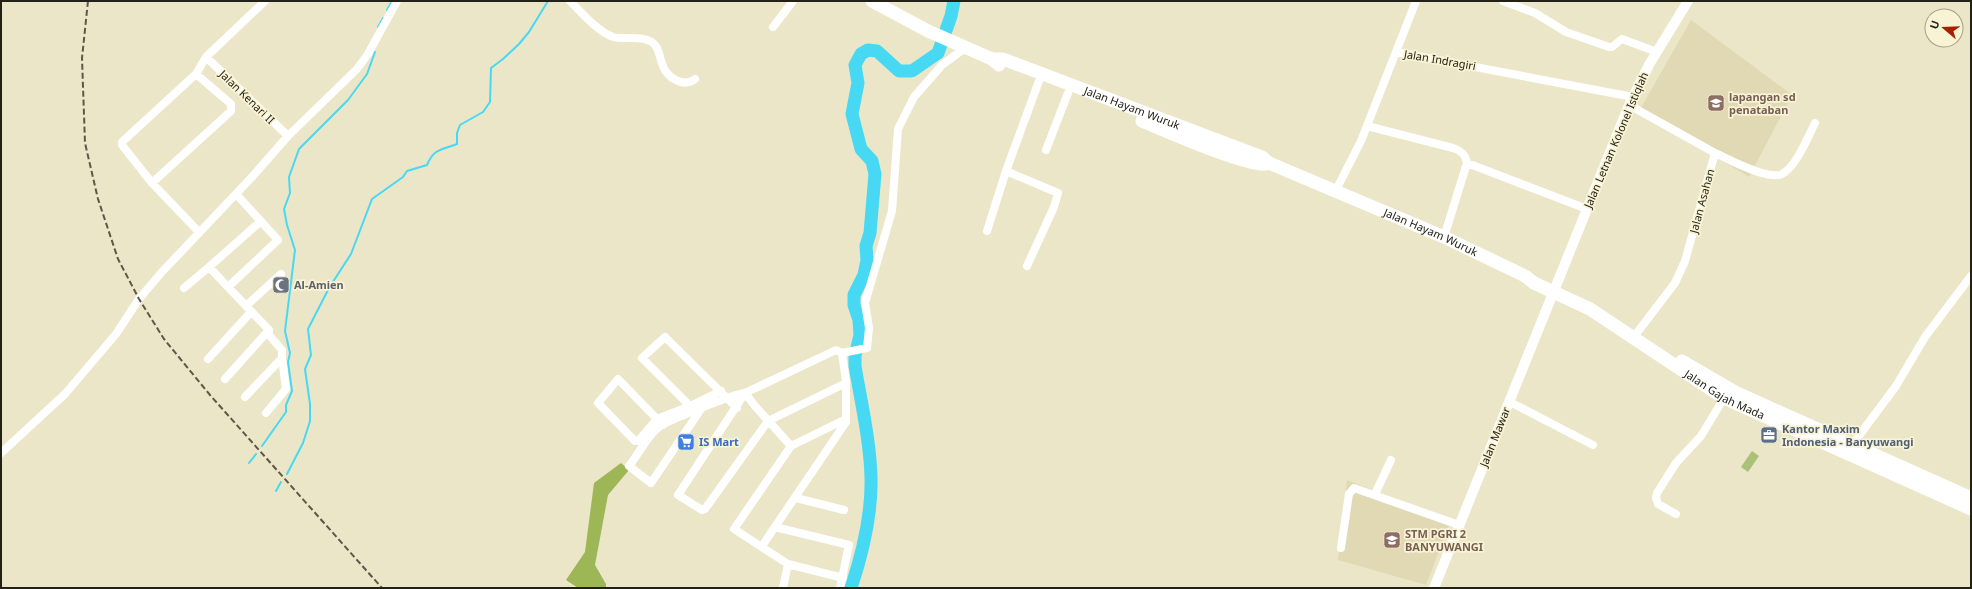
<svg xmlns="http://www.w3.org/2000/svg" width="1972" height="589" viewBox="0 0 1972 589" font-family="'Noto Sans',sans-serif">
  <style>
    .built { fill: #e1d9b4 }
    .green { fill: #abc078 }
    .forest { fill: #9db656 }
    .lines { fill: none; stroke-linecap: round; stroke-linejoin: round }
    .stream { stroke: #47d8f4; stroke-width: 2 }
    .river { stroke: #47d8f4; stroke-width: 13 }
    .minor { stroke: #fff; stroke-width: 8 }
    .tertiary { stroke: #fff; stroke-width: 10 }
    .trunk { stroke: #fff; stroke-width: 13 }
    .rail { stroke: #5b5848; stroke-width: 2; stroke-dasharray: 6 3; stroke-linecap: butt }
    .labels { text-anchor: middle; stroke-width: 3.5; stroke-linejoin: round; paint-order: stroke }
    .street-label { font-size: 11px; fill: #232116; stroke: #f9f3d5 }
    .education-label { font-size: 11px; font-weight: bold; fill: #785e54; stroke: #f9f3d5; text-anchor: start }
    .worship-label { font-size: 11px; font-weight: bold; fill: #5b616d; stroke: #f9f3d5; text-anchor: start }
    .service-label { font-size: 11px; font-weight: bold; fill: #4e5e75; stroke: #f9f3d5; text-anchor: start }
    .shop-label { font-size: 11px; font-weight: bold; fill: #366cbe; stroke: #f9f3d5; text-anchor: start }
  </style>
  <rect width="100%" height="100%" fill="#ece6c8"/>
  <path class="built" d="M1691,20L1792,95L1749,177L1639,111Z
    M1347,480L1451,520L1426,585L1338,560Z"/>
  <path class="green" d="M1752,451L1759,456L1748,472L1741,467Z"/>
  <path class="forest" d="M621,463L629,470L608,495L595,565L606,584V588H578L566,580L585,552L594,483Z"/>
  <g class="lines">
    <path class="stream" d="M387,10L392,1
      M378,27L383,18
      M262,446L286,412V405L292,391L288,362L290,353L285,331L295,250L287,225L284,209L290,193L289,177L299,149L348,100L367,74L375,52
      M249,463L256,454
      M287,474L303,443L310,421V404L305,369L311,355L308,329L329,288L351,254L372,199L403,177L407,171L427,165C434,148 442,150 457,144V133L460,125L483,112L490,102L491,68L503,59L519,44L529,32L548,1
      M276,491L281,482"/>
    <path class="river" d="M851,588C862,555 872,512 871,477C870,440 861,402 855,366V356L860,335L859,320L854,305V295L864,275L867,260L866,246L870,233L875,174L872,161L861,149L852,114L858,83L855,65L861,54L868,50L877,51L899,71H912L938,53L951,16L954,1"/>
    <path class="minor" d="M570,1C581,12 598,32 613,37C624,40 641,35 652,42C664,50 656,72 678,81C685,84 690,83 695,79
      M1503,1L1535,13L1566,32L1609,47H1612L1622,39L1657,52
      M773,27L793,1
      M1396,52L1633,97
      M206,57L288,136
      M1629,105L1715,153L1685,261L1675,283L1633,338
      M1367,126L1453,148C1460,150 1466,155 1467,163L1444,237
      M1046,150L1068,93
      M1715,153C1728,159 1768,181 1782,174C1796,167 1808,137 1815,123
      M1467,163L1587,209
      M1006,171L1058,193L1054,207L1027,266
      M152,183L231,111V104L196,74
      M1335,192L1361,141L1416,1
      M236,194L278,240L228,287L269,330V335L282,350V358L245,397
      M987,231L1006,171L1039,81
      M199,232L152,183L122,145V142L196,74L206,57L265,1
      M209,267L228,287
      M184,288L209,267L261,221
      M246,306L281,274
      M208,359L251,312
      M225,379L269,330
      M618,379L657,419L638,441H635L598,403Z
      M745,393L678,495L702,510L705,509L768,421L846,383
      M1510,402L1593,445
      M690,406L721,391
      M701,409L651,483L629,466C638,455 648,435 659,427C666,421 737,393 745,393
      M266,413L286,389L282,358
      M663,425L657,419L690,406L642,358L665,337L737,408
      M1852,445L1896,386L1925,337L1971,276
      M791,446L846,419
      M1,453L65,394L116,334L139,299L161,273L251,178L288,136L357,69L368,54L397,1
      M1375,494L1391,460
      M796,498L844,510
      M1676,514L1658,504L1656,498L1657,493L1676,463L1701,436L1724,398
      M775,527L849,545L840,588
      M762,546L846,422V381L842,353L867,348L869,328L865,303L892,211L898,129L914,97L942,65L965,48
      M1341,548L1349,494L1354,488L1459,525
      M788,564L843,578
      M783,588L788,564L734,529L791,446L755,406L745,393L836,350L842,353"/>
    <path class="tertiary" d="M1434,588L1629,105L1650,63L1688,1"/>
    <g class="trunk">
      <path d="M872,1L928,31L992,59L999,65"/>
      <path id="s1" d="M992,59H1003L1262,157L1269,163L1444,237L1525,276L1534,283L1590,309L1724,398L1971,509"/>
      <path d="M1142,121C1166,131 1245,166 1266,164"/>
      <path d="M1682,361L1737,393L1971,498"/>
    </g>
    <path class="rail" d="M88,1L82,58L85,143L98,199L118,259L139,299L164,339L210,395L382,588"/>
  </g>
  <defs>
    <symbol id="school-square" viewBox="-11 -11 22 22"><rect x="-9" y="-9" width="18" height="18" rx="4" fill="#8d6e63" stroke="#f9f3d5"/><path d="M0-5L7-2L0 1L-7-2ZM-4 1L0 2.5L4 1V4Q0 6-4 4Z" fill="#fff"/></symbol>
    <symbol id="mosque-square" viewBox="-11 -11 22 22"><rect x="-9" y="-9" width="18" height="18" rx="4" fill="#6b7280" stroke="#f9f3d5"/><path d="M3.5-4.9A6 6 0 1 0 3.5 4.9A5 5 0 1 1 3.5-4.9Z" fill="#fff"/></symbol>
    <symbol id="office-square" viewBox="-11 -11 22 22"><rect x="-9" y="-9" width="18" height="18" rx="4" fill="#5c6f8a" stroke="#f9f3d5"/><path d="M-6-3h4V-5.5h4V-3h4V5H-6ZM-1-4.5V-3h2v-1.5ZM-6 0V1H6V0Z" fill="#fff"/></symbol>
    <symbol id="supermarket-square" viewBox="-11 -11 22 22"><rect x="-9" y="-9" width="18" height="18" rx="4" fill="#3f7fe0" stroke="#f9f3d5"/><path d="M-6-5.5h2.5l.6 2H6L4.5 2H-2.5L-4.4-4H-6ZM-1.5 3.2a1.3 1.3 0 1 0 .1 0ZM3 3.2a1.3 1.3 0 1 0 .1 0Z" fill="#fff"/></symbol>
  </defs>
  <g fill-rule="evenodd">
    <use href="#school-square" x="1706" y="93" width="20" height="20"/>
    <use href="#mosque-square" x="271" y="275" width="20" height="20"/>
    <use href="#office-square" x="1759" y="425" width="20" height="20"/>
    <use href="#supermarket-square" x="676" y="432" width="20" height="20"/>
    <use href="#school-square" x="1382" y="530" width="20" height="20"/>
  </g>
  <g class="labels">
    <g class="street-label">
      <text transform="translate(1440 60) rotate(10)" y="4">Jalan Indragiri</text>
      <text transform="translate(247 97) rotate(44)" y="4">Jalan Kenari II</text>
      <text dy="4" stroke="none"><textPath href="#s1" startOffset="149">Jalan Hayam Wuruk</textPath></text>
      <text transform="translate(1616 140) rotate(-67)" y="4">Jalan Letnan Kolonel Istiqlah</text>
      <text transform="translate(1702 201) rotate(-75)" y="4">Jalan Asahan</text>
      <text dy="4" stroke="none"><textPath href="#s1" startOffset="473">Jalan Hayam Wuruk</textPath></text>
      <text dy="4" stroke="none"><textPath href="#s1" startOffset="810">Jalan Gajah Mada</textPath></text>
      <text transform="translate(1495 437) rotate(-68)" y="4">Jalan Mawar</text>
    </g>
    <g class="education-label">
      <text x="1729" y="101">lapangan sd<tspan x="1729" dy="13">penataban</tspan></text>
      <text x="1405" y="538">STM PGRI 2<tspan x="1405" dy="13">BANYUWANGI</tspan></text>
    </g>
    <g class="worship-label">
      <text x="294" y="289">Al-Amien</text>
    </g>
    <g class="service-label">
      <text x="1782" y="433">Kantor Maxim<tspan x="1782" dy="13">Indonesia - Banyuwangi</tspan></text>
    </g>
    <g class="shop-label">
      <text x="699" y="446">IS Mart</text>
    </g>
  </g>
  <rect width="1972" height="589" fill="none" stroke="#232116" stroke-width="4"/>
  <g transform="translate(1944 28) rotate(289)"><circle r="19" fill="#f9f3d5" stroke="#a39f89"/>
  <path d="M0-3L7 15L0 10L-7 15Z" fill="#ac1e01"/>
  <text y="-6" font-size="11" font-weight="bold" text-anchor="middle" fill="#232116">U</text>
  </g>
</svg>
